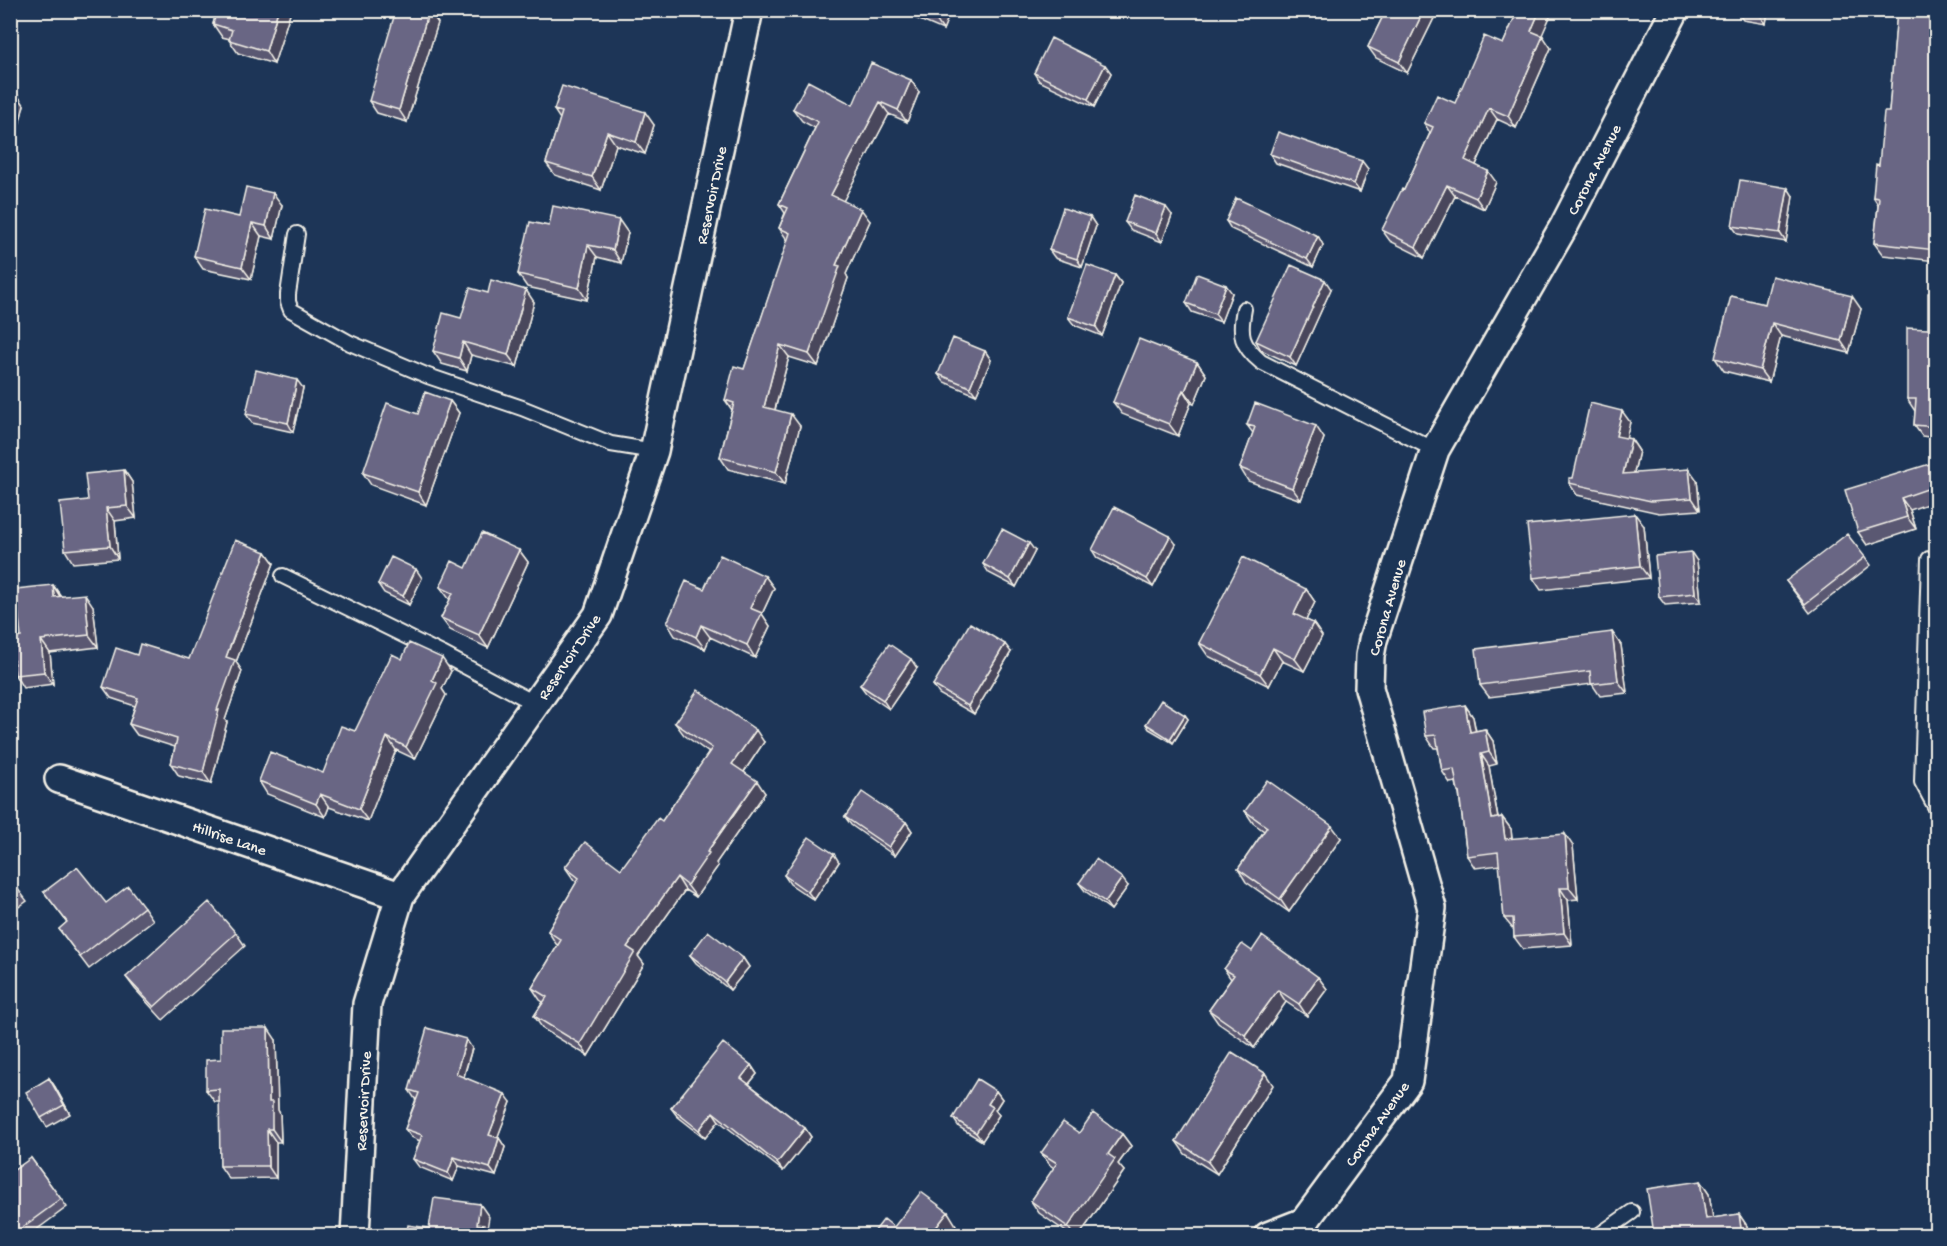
<svg xmlns="http://www.w3.org/2000/svg" width="1947" height="1246" viewBox="0 0 1947 1246" font-family="'Gochi Hand',sans-serif">
  <style>
    .lines { fill: none; stroke-linecap: round; stroke-linejoin: round }
    .service-casing { stroke: #f4f1e8; stroke-width: 18 }
    .minor-casing { stroke: #f4f1e8; stroke-width: 32 }
    .service { stroke: #1d3557; stroke-width: 14 }
    .minor { stroke: #1d3557; stroke-width: 27 }
    .wall { fill: #5a5872; stroke: #f4f1e8; stroke-width: 1.5 }
    .shaded-wall { fill: #4a475c; stroke: #f4f1e8; stroke-width: 1.5 }
    .building { fill: #696684; stroke: #f4f1e8; stroke-width: 1.5 }
    .labels { text-anchor: middle; stroke-width: 4.5; stroke-linejoin: round; paint-order: stroke }
    .street-label { font-size: 16px; fill: #f4f1e8; stroke: #1d3557 }
  </style>
  <rect width="100%" height="100%" fill="#1d3557"/>
  <filter id="ink" filterUnits="userSpaceOnUse"><feTurbulence type="fractalNoise" baseFrequency=".0167" numOctaves="2"/><feDisplacementMap in="SourceGraphic" scale="12" xChannelSelector="R" yChannelSelector="G"/><feConvolveMatrix kernelMatrix="1 2 1 2 8 2 1 2 1" color-interpolation-filters="sRGB"/></filter>
  <g filter="url(#ink)">
    <g class="lines">
      <defs>
        <path id="service" d="M297,234L288,294V302L291,310L350,343L428,376L522,408L611,444L654,451
          M1244,309C1239,335 1241,345 1261,362L1435,450
          M1929,559L1922,782L1936,808
          M283,576L442,654L536,704
          M1598,1236L1632,1212"/>
        <path id="minor" d="M59,779L400,896
          M355,1236L367,1004L400,896L598,615L654,451L749,10
          M1268,1236L1304,1222L1408,1081L1432,908L1369,688L1370,656L1373,640L1435,450L1564,226L1675,10"/>
      </defs>
      <use href="#service" class="service-casing"/>
      <use href="#minor" class="minor-casing"/>
      <use href="#service" class="service"/>
      <use href="#minor" class="minor"/>
    </g>
    <path class="wall" d="M217,10H291L274,64L238,53L229,40L230,39L222,37L213,24Z
      M896,10H951L943,30Z
      M1386,10H1438L1407,73L1376,58L1368,47Z
      M1518,10H1553L1541,36L1551,48L1516,128L1497,119L1476,165L1496,182L1484,209L1455,196L1424,258L1390,241L1382,230L1404,190L1430,133L1424,123L1455,103L1503,44Z
      M1768,10L1766,24L1743,20L1737,12Z
      M1889,10H1936V261L1883,255L1874,243L1878,205L1873,197L1889,112L1897,13H1890Z
      M438,23L407,122L377,113L369,101Z
      M1105,65L1111,73L1094,107L1039,81L1034,73Z
      M919,92L907,122L889,114L843,201L870,221L846,274L848,278L818,366L789,357L775,410L800,426L785,484L728,469L720,457L732,410L725,400L744,369L788,241L779,228L785,213L779,204L815,128L802,121L793,109L853,105Z
      M10,95L18,96L24,105L17,133L10,132Z
      M554,110L654,125L645,154L616,145L601,190L555,175L546,163L560,119Z
      M1270,154L1368,169L1360,192L1276,163Z
      M1793,196L1786,242L1738,234L1732,226Z
      M282,205L274,239L261,236L251,279L203,269L194,256L239,217Z
      M1172,215L1162,242L1131,230L1125,222Z
      M1090,217L1096,226L1082,267L1055,258L1049,250Z
      M1226,221L1318,236L1323,245L1313,267L1231,229Z
      M549,226L628,233L621,263L597,257L587,300L527,287L518,274Z
      M1115,275L1121,283L1102,336L1074,325L1068,317Z
      M1331,289L1296,366L1261,350L1256,341Z
      M488,293L534,302L517,367L471,355L467,371L442,364L433,351L461,318Z
      M1232,293L1221,322L1192,312L1186,303Z
      M1936,293V438L1922,436L1914,425L1915,411L1907,399L1928,329Z
      M1765,304L1861,309L1849,353L1781,336L1769,382L1724,371L1715,358Z
      M985,351L991,360L976,395L944,382L938,374Z
      M1197,362L1206,375L1194,404L1191,403L1178,436L1122,414L1113,402Z
      M303,388L293,432L252,423L246,414Z
      M450,401L459,413L426,505L371,485L363,473L418,414Z
      M1630,422L1626,438L1631,439L1639,451L1634,473L1697,480L1700,510L1659,513L1577,495L1569,483L1573,478Z
      M1247,425L1324,438L1301,500L1248,481L1240,468L1253,433Z
      M1936,462V501L1910,510L1916,529L1867,545L1858,532Z
      M124,470L132,482L136,518L115,521L118,559L73,563L65,550L88,500Z
      M1644,526L1649,578L1541,590L1533,578Z
      M1176,544L1153,587L1097,558L1092,550Z
      M519,550L528,562L488,648L450,630L441,618L450,600L440,587L466,568Z
      M1035,551L1016,587L989,573L983,564Z
      M266,552L274,563L236,662L242,671L225,720L227,722L211,784L179,776L171,764L175,747L137,735L129,724L135,706L111,698L103,687L137,655L189,659Z
      M1865,557L1871,565L1810,613L1786,581Z
      M1697,561L1701,602L1665,605L1659,597Z
      M765,576L774,588L762,614L770,626L755,658L710,637L705,649L675,636L667,623L704,589Z
      M422,578L409,605L384,593L378,584Z
      M53,585L61,596L93,606L98,647L50,653L53,684L23,688L15,675L21,637Z
      M1306,589L1315,602L1306,620L1313,623L1322,636L1304,671L1282,661L1269,686L1208,656L1199,643Z
      M1612,632L1621,645L1627,693L1600,696L1592,684L1489,697L1480,685Z
      M1011,652L974,714L939,694L933,685Z
      M402,659L451,671L442,689L446,695L415,759L396,750L368,821L329,807L325,817L267,794L259,781L323,773L355,731Z
      M917,668L889,709L866,693L860,685Z
      M1465,705L1473,717L1476,731L1485,729L1493,741L1497,764L1489,766L1498,818L1502,817L1511,829L1512,839L1573,846L1578,899L1568,900L1572,945L1523,949L1514,937V930L1504,918L1500,865L1475,868L1467,856L1459,794L1458,792L1456,782L1450,783L1442,771L1438,748H1434L1426,736Z
      M1185,715L1188,719L1173,743L1149,729L1146,724Z
      M675,723L764,742L744,772L765,793L716,863L718,866L696,897L685,890L638,956L644,964L588,1056L543,1029L534,1016L543,1002L540,1000L532,988L558,945L556,944L548,931L577,882L574,880L565,867L621,869L662,821L709,753L684,735Z
      M1245,811L1341,838L1289,912L1246,882L1238,869L1264,831L1253,823Z
      M845,817L906,822L912,831L895,856L851,825Z
      M839,862L814,900L790,884L784,875Z
      M10,879L27,901L10,913Z
      M1079,883L1128,886L1111,910L1085,891Z
      M44,892L106,903L144,907L153,920L89,969L59,929L67,922Z
      M236,933L245,946L163,1020L135,989L126,977Z
      M1252,951L1318,977L1327,989L1307,1016L1286,1002L1254,1048L1218,1023L1209,1010L1231,979L1224,969Z
      M690,955L743,958L749,967L730,990L696,963Z
      M276,1040L278,1110L280,1114L281,1142H276V1178L229,1179L220,1166V1102H215L206,1090L221,1059Z
      M472,1048L464,1077L511,1102L497,1138H499L505,1147L496,1176L459,1166L453,1181L419,1167L413,1159L420,1141L411,1137L405,1129L416,1099H415L409,1090Z
      M751,1065L757,1074L749,1084L805,1128L811,1137L783,1171L719,1121L705,1138L677,1116L671,1108Z
      M49,1078L55,1087L70,1114L47,1127L41,1118Z
      M1273,1085L1217,1174L1185,1154L1176,1141Z
      M996,1091L1002,1099L995,1110L999,1115L982,1141L959,1127L953,1118Z
      M1079,1133L1122,1134L1131,1146L1118,1164L1124,1171L1079,1236H1072L1039,1213L1031,1201L1054,1168L1050,1165L1041,1153Z
      M31,1158L67,1207L28,1236H19L10,1225Z
      M1700,1181L1709,1194L1713,1218L1739,1214L1747,1226L1749,1236H1655L1654,1234Z"/>
    <path class="shaded-wall" d="M278,10H291L274,64L266,51Z
      M429,10L438,23L407,122L399,110Z
      M937,10H951L943,30L934,17Z
      M1424,10H1438L1407,73L1399,62Z
      M1540,10H1553L1539,42L1531,31Z
      M1761,10H1768L1766,24L1760,15Z
      M1543,36L1551,48L1516,128L1508,116Z
      M1105,65L1111,73L1094,107L1088,99Z
      M911,80L919,92L907,122L898,110Z
      M18,96L24,105L17,133L12,125Z
      M880,102L889,114L840,207L831,195Z
      M1489,108L1497,119L1473,171L1465,160Z
      M645,112L654,125L645,154L636,142Z
      M607,132L616,145L601,190L592,177Z
      M1362,161L1368,169L1360,192L1354,184Z
      M1488,171L1496,182L1484,209L1476,198Z
      M1447,185L1455,196L1424,258L1416,247Z
      M1788,188L1793,196L1786,242L1780,233Z
      M273,193L282,205L274,239L266,226Z
      M1166,207L1172,215L1162,242L1156,233Z
      M861,209L870,221L846,274L848,278L818,366L809,354L836,265Z
      M1090,217L1096,226L1082,267L1077,259Z
      M619,220L628,233L621,263L613,250Z
      M252,223L261,236L251,279L242,267Z
      M1318,236L1323,245L1313,267L1307,259Z
      M588,245L597,257L587,300L579,288Z
      M1115,275L1121,283L1102,336L1096,327Z
      M1325,280L1331,289L1296,366L1290,357Z
      M1226,285L1232,293L1221,322L1215,314Z
      M526,290L534,302L517,367L508,355Z
      M1852,296L1861,309L1849,353L1841,341Z
      M1772,323L1781,336L1769,382L1760,370Z
      M463,342L471,355L467,371L459,358Z
      M780,345L789,357L772,420L764,407Z
      M985,351L991,360L976,395L970,387Z
      M1197,362L1206,375L1194,404L1185,391Z
      M297,380L303,388L293,432L288,423Z
      M1183,390L1191,403L1178,436L1169,424Z
      M450,401L459,413L426,505L418,492Z
      M1622,411L1630,422L1624,447L1616,436Z
      M791,414L800,426L785,484L776,472Z
      M1316,426L1324,438L1301,500L1292,488Z
      M1631,439L1639,451L1631,485L1623,474Z
      M1689,469L1697,480L1700,510L1692,498Z
      M124,470L132,482L136,518L127,506Z
      M1901,498L1910,510L1916,529L1907,517Z
      M106,508L115,521L118,559L110,546Z
      M1635,514L1644,526L1649,578L1640,566Z
      M1170,536L1176,544L1153,587L1147,579Z
      M1029,543L1035,551L1016,587L1010,579Z
      M519,550L528,562L488,648L479,635Z
      M266,552L274,563L236,662L242,671L225,720L227,722L211,784L203,772L217,710L226,657Z
      M1691,552L1697,561L1701,602L1695,593Z
      M416,569L422,578L409,605L403,596Z
      M765,576L774,588L762,614L770,626L755,658L747,645L750,608Z
      M53,585L61,598L54,597Z
      M1306,589L1315,602L1303,626L1294,614Z
      M85,594L93,606L98,647L89,635Z
      M1313,623L1322,636L1304,671L1295,659Z
      M701,625L710,637L705,649L696,637Z
      M1612,632L1621,645L1627,693L1618,681Z
      M41,640L50,653L53,684L44,672Z
      M1005,644L1011,652L974,714L968,706Z
      M1273,648L1282,661L1269,686L1260,674Z
      M442,658L451,671L442,689L446,695L415,759L406,747L432,680Z
      M911,659L917,668L889,709L883,700Z
      M1465,705L1473,717L1478,744L1470,732Z
      M1185,715L1188,719L1173,743L1170,739Z
      M1485,729L1493,741L1497,764L1489,752Z
      M756,730L764,742L741,776L732,764Z
      M387,737L396,750L368,821L359,809Z
      M1481,754L1489,766L1500,831L1492,819Z
      M757,781L765,793L716,863L718,866L696,897L687,885L707,852Z
      M320,794L329,807L325,817L316,804Z
      M1502,817L1511,829L1513,851L1505,839Z
      M906,822L912,831L895,856L889,847Z
      M1332,826L1341,838L1289,912L1280,899Z
      M1565,834L1573,846L1578,899L1569,888Z
      M834,854L839,862L814,900L808,892Z
      M677,877L685,890L638,956L644,964L588,1056L580,1044L627,947Z
      M1122,878L1128,886L1111,910L1105,902Z
      M1560,888L1568,900L1572,945L1564,933Z
      M743,958L749,967L730,990L725,982Z
      M1318,977L1327,989L1307,1016L1299,1004Z
      M1278,990L1286,1002L1254,1048L1245,1035Z
      M268,1028L276,1040L278,1110L280,1114L281,1142L272,1129L269,1102Z
      M466,1039L472,1048L462,1082L456,1074Z
      M751,1065L757,1074L747,1086L741,1078Z
      M1265,1073L1273,1085L1217,1174L1208,1162Z
      M49,1078L55,1087L70,1114L64,1105Z
      M996,1091L1002,1099L995,1110L999,1115L982,1141L976,1133L988,1104Z
      M505,1094L511,1102L495,1144L489,1135Z
      M713,1112L719,1121L705,1138L699,1130Z
      M805,1128L811,1137L783,1171L777,1163Z
      M267,1129L276,1142V1178L268,1166Z
      M1122,1134L1131,1146L1118,1164L1124,1171L1079,1236H1074L1068,1227L1108,1154Z
      M499,1138L505,1147L496,1176L490,1168Z
      M454,1157L459,1166L453,1181L448,1173Z
      M1700,1181L1709,1194L1715,1231L1706,1219Z
      M480,1204L489,1217L487,1229L492,1236H483L477,1224Z
      M948,1212L956,1225L948,1236H932L931,1234Z
      M1739,1214L1747,1226L1749,1236H1742Z"/>
    <path class="building" d="M217,10H278L266,51L229,40L232,30L213,24Z
      M396,10H429L399,110L369,101Z
      M917,10H937L934,17Z
      M1386,10H1424L1399,62L1368,47Z
      M1518,10H1540L1531,31L1543,36L1508,116L1489,108L1465,160L1488,171L1476,198L1447,185L1416,247L1382,230L1402,189L1404,190L1433,127L1424,123L1437,95L1455,103L1484,36L1503,44Z
      M1737,10H1761L1760,15L1737,12Z
      M1897,10H1936V250L1874,243L1879,198L1873,197L1876,164L1879,165L1884,112H1889Z
      M1051,38L1105,65L1088,99L1034,73Z
      M871,63L911,80L898,110L880,102L831,195L861,209L836,265L840,266L809,354L780,345L764,407L791,414L776,472L720,457L734,403L725,400L734,366L744,369L790,233L779,228L788,208L779,204L818,122L793,109L808,81L853,105Z
      M562,86L645,112L636,142L607,132L592,177L546,163L562,112L554,110Z
      M10,95L18,96L12,125H10Z
      M1278,132L1362,161L1354,184L1270,154Z
      M1740,180L1788,188L1780,233L1732,226Z
      M246,187L273,193L266,226L252,223L242,267L194,256L205,209L239,217Z
      M1135,195L1166,207L1156,233L1125,222Z
      M1236,198L1318,236L1307,259L1226,221Z
      M553,206L619,220L613,250L588,245L579,288L518,274L530,222L549,226Z
      M1063,208L1090,217L1077,259L1049,250Z
      M1087,265L1115,275L1096,327L1068,317Z
      M1291,265L1325,280L1290,357L1256,341Z
      M1197,274L1226,285L1215,314L1186,303Z
      M1772,276L1852,296L1841,341L1772,323L1760,370L1715,358L1731,296L1765,304Z
      M491,280L526,290L508,355L463,342L459,358L433,351L443,313L461,318L470,288L488,293Z
      M1928,293H1936V427L1914,425L1916,399H1907V328L1928,329Z
      M953,338L985,351L970,387L938,374Z
      M1139,339L1197,362L1185,391L1183,390L1169,424L1113,402Z
      M256,370L297,380L288,423L246,414Z
      M425,392L450,401L418,492L363,473L387,403L418,414Z
      M1255,403L1316,426L1292,488L1240,468L1255,427L1247,425Z
      M1590,403L1622,411L1616,436L1631,439L1623,474L1689,469L1692,498L1651,501L1569,483V478H1573Z
      M1936,462V486L1901,498L1907,517L1858,532L1845,490Z
      M124,470L127,506L106,508L110,546L65,550L60,503L88,500L85,474Z
      M1114,507L1170,536L1147,579L1092,550Z
      M1635,514L1640,566L1533,578L1527,525Z
      M1002,529L1029,543L1010,579L983,564Z
      M482,533L519,550L479,635L441,618L453,593L440,587L452,561L466,568Z
      M1847,534L1865,557L1805,604L1786,581Z
      M235,540L266,552L226,657L235,660L217,710H219L203,772L171,764L177,739L129,724L138,698L103,687L116,648L137,655L140,644L189,659Z
      M1691,552L1695,593L1659,597L1655,556Z
      M720,555L765,576L750,608L762,613L747,645L701,625L696,637L667,623L686,581L704,589Z
      M391,557L416,569L403,596L378,584Z
      M1243,557L1306,589L1294,614L1313,623L1295,659L1273,648L1260,674L1199,643Z
      M53,585L54,597L85,594L89,635L41,640L44,672L15,675L11,638L21,637L16,589Z
      M970,623L1005,644L968,706L933,685Z
      M1612,632L1618,681L1591,684L1590,671L1480,685L1476,649Z
      M409,643L442,658L432,680L437,683L406,747L387,737L359,809L320,794L316,804L259,781L270,752L323,773L341,726L355,731L392,654L402,659Z
      M889,644L911,659L883,700L860,685Z
      M698,690L756,730L732,764L757,781L707,852L709,853L687,885L677,877L627,947L635,952L580,1044L534,1016L547,997L532,988L561,940L548,931L579,878L565,867L585,842L621,869L658,818L662,821L712,748L675,723Z
      M1161,700L1185,715L1170,739L1146,724Z
      M1465,705L1470,732L1485,729L1489,752L1481,754L1492,819L1502,817L1505,839L1565,834L1569,888H1560L1564,933L1514,937L1513,918H1504L1498,852L1467,856L1459,792H1458L1454,769L1442,771L1436,735L1426,736L1422,712Z
      M1267,780L1332,826L1280,899L1238,869L1267,827L1245,811Z
      M862,792L906,822L889,847L845,817Z
      M809,837L834,854L808,892L784,875Z
      M1096,859L1122,878L1105,902L1079,883Z
      M77,867L106,903L128,886L144,907L80,957L59,929L67,922L44,892Z
      M10,879L18,889L10,894Z
      M209,902L236,933L154,1007L126,977Z
      M708,931L743,958L725,982L690,955Z
      M1262,936L1318,977L1299,1004L1278,990L1245,1035L1209,1010L1234,975L1224,969L1242,944L1252,951Z
      M221,1028H268L269,1102H272V1129H267L268,1166H220L219,1089L206,1090V1060L221,1059Z
      M427,1028L466,1039L456,1074L505,1094L489,1135L499,1138L490,1168L454,1157L448,1173L413,1159L422,1135L405,1129L419,1093L409,1090Z
      M723,1043L751,1065L741,1078L805,1128L777,1163L713,1112L699,1130L671,1108Z
      M1232,1052L1265,1073L1208,1162L1176,1141Z
      M49,1078L64,1105L41,1118L26,1092Z
      M977,1079L996,1091L988,1104L993,1107L976,1133L953,1118Z
      M1093,1113L1122,1134L1108,1154L1115,1159L1068,1227L1031,1201L1057,1163L1041,1153L1063,1122L1079,1133Z
      M31,1158L61,1199L16,1232L10,1224V1173Z
      M1700,1181L1706,1219L1739,1214L1742,1236H1669V1232L1654,1234L1647,1189Z
      M921,1192L948,1212L931,1234L933,1236H871L884,1219L894,1227Z
      M434,1198L480,1204L477,1224L484,1225L483,1236H406L408,1225L429,1228Z"/>
  </g>
  <g class="labels">
    <g class="street-label">
      <text transform="translate(1593 169) rotate(-63)" y="6">Corona Avenue</text>
      <text transform="translate(710 195) rotate(-78)" y="6">Reservoir Drive</text>
      <text transform="translate(1386 607) rotate(-74)" y="6">Corona Avenue</text>
      <text transform="translate(568 656) rotate(-56)" y="6">Reservoir Drive</text>
      <text transform="translate(230 837) rotate(19)" y="6">Hillrise Lane</text>
      <text transform="translate(362 1101) rotate(-87)" y="6">Reservoir Drive</text>
      <text transform="translate(1376 1123) rotate(-55)" y="6">Corona Avenue</text>
    </g>
  </g>
  <rect width="1947" height="1246" fill="none" stroke="#1d3557" stroke-width="36"/>
  <rect x="18" y="18" width="1911" height="1210" fill="none" stroke="#f4f1e8" stroke-width="2" filter="url(#ink)"/>
</svg>
